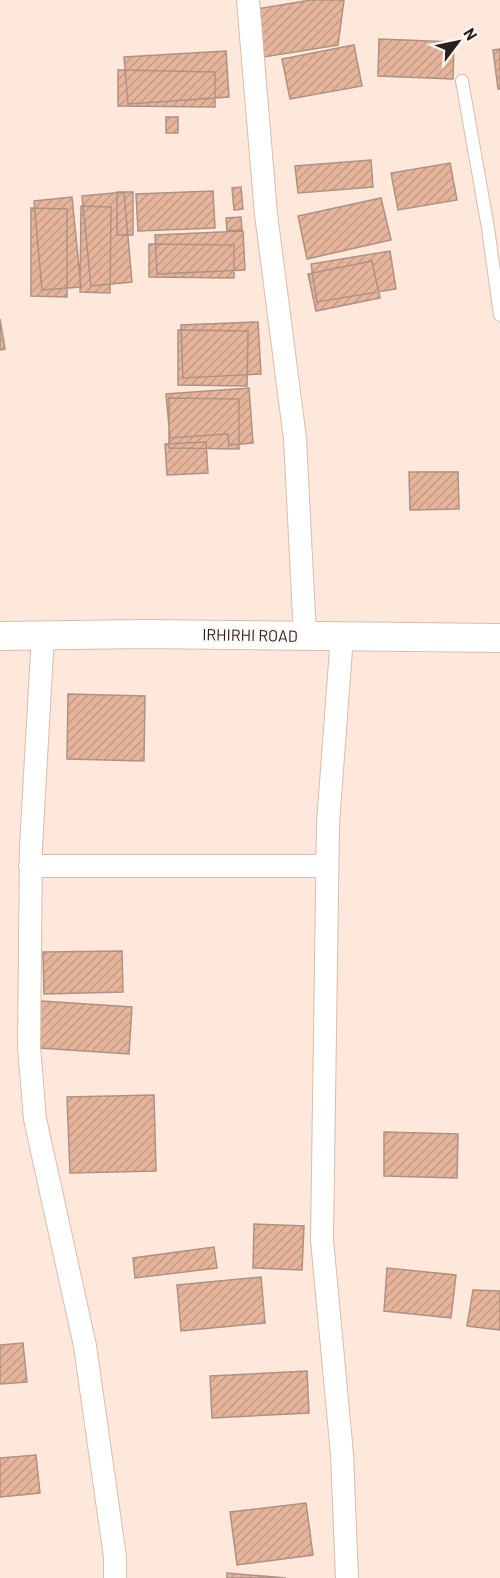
<svg xmlns="http://www.w3.org/2000/svg" width="500" height="1578" viewBox="0 0 500 1578" font-family="Barlow,sans-serif">
  <style>
    .building { fill: url(#building-hatch); stroke: #ad9284; stroke-width: 1.5 }
    .lines { fill: none; stroke-linecap: round; stroke-linejoin: round }
    .service-casing { stroke: #d9bdae; stroke-width: 14 }
    .minor-casing { stroke: #d9bdae; stroke-width: 24 }
    .tertiary-casing { stroke: #d9bdae; stroke-width: 30 }
    .service { stroke: #fff; stroke-width: 12 }
    .minor { stroke: #fff; stroke-width: 22 }
    .tertiary { stroke: #fff; stroke-width: 28 }
    .labels { text-anchor: middle; stroke-width: 4.5; stroke-linejoin: round; paint-order: stroke }
    .street-label { font-size: 16px; fill: #2b201b; stroke: #fef8f5 }
  </style>
  <defs>
    <pattern id="building-hatch" width="6" height="6" patternUnits="userSpaceOnUse" patternTransform="scale(1.5)"><rect width="6" height="6" fill="#e6b49a"/><path d="M-1 1l2-2M0 6l6-6M5 7l2-2" fill="none" stroke="#c59a84"/></pattern>
  </defs>
  <rect width="100%" height="100%" fill="#fee7db"/>
  <path class="building" d="M311,0H344L338,45L264,57L256,9Z
    M379,39L454,42L453,79L378,76Z
    M354,45L362,86L290,99L282,59Z
    M500,49V89H498L493,50Z
    M226,51L229,97L128,104L124,57Z
    M118,70L215,72V107L118,106Z
    M166,117H178V133H166Z
    M371,160L373,187L298,193L295,166Z
    M450,163L457,200L398,210L391,173Z
    M241,187L243,209L234,210L232,188Z
    M213,191L215,228L138,231L136,194Z
    M117,192H133V235H117Z
    M124,192L132,282L91,286L82,196Z
    M72,197L81,287L42,290L34,201Z
    M381,198L391,240L307,259L298,216Z
    M81,206L111,207L110,293L80,292Z
    M31,208L67,209V297L31,296Z
    M241,217L242,230L227,231L226,218Z
    M243,231L245,270L157,274L155,235Z
    M149,244L234,245V278L149,277Z
    M390,251L396,289L317,302L311,264Z
    M372,261L380,298L316,311L308,274Z
    M0,319L5,349L0,350Z
    M258,322L261,374L183,378L181,325Z
    M178,330L248,331L247,386L178,385Z
    M249,388L253,443L229,445L228,434L170,438L166,394Z
    M169,398L239,399V449L169,448Z
    M206,442L208,473L167,475L165,444Z
    M409,472H458L459,509L410,510Z
    M68,694L145,696L144,761L67,759Z
    M122,951L123,992L44,994L43,952Z
    M41,1001L132,1007L129,1054L39,1048Z
    M154,1095L156,1171L70,1173L67,1097Z
    M384,1132L458,1134L457,1178L384,1176Z
    M254,1224L304,1226L302,1270L253,1268Z
    M214,1247L217,1268L135,1278L133,1258Z
    M387,1268L456,1275L451,1318L384,1311Z
    M261,1277L265,1323L181,1331L177,1285Z
    M473,1290L500,1291V1330L467,1326Z
    M23,1343L27,1382L0,1384V1345Z
    M307,1371L309,1413L212,1418L210,1376Z
    M36,1455L40,1493L0,1497V1458Z
    M306,1503L313,1555L237,1565L230,1512Z
    M227,1573L286,1578H227Z"/>
  <g class="lines">
    <defs>
      <path id="service" d="M462,81L488,228L500,315"/>
      <path id="minor" d="M248,0L266,214L295,439L305,636
        M43,635L31,846L29,1047L35,1119L85,1346L115,1557V1578
        M342,636L328,823L322,1240L342,1454L347,1578
        M30,866H327"/>
      <path id="tertiary" d="M0,636L144,634L500,638"/>
    </defs>
    <use href="#service" class="service-casing"/>
    <use href="#minor" class="minor-casing"/>
    <use href="#tertiary" class="tertiary-casing"/>
    <use href="#service" class="service"/>
    <use href="#minor" class="minor"/>
    <use href="#tertiary" class="tertiary"/>
  </g>
  <g class="labels">
    <g class="street-label">
      <text transform="translate(250 635) rotate(1)" y="6">IRHIRHI ROAD</text>
    </g>
  </g>
  <g transform="translate(458 42) rotate(58)" stroke="#fef8f5" stroke-width="4.5" paint-order="stroke">
  <path d="M0-4.5L10 22L0 15L-10 22Z" fill="#2b201b"/>
  <text y="-9" font-size="16" font-weight="bold" text-anchor="middle" fill="#2b201b">N</text>
  </g>
</svg>
